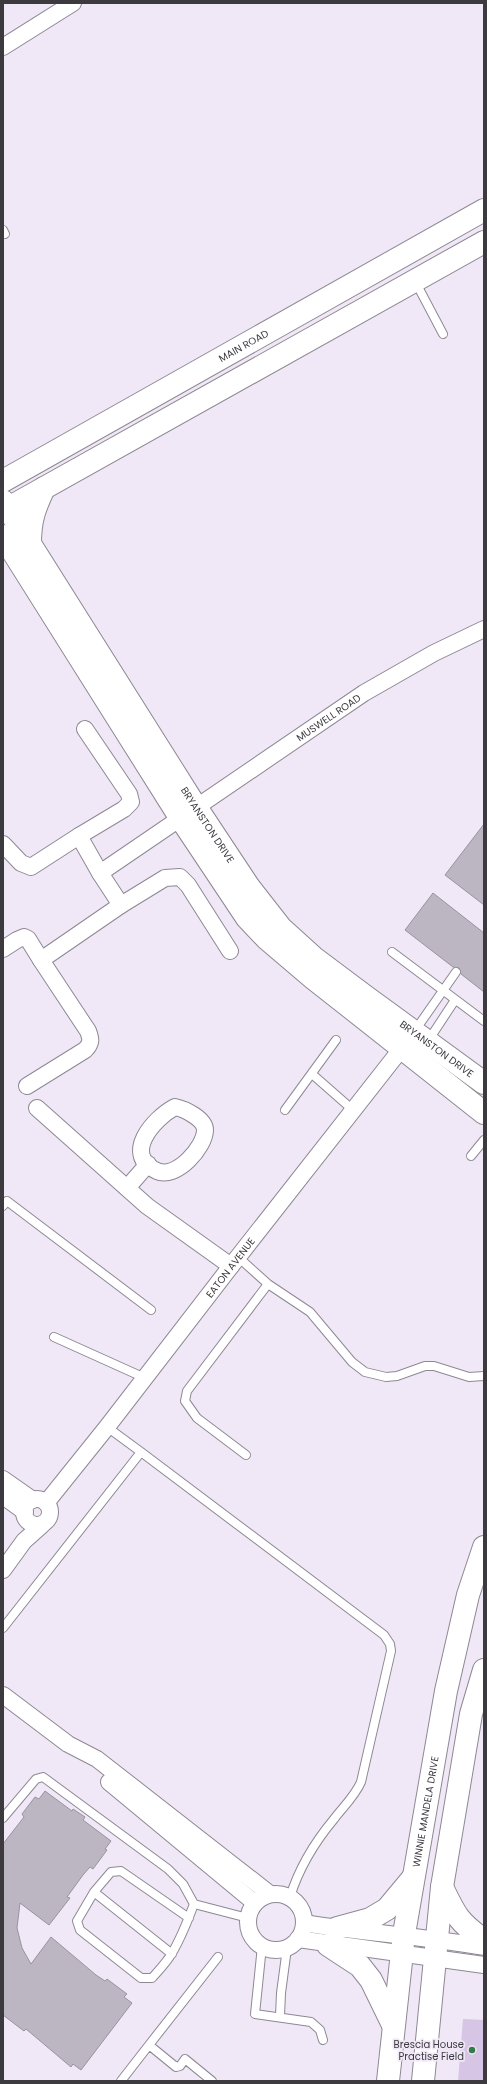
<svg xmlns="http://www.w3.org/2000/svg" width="487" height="2084" viewBox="0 0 487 2084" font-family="Poppins,sans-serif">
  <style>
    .green { fill: #d6c5e4 }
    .building { fill: #bcb5c2; stroke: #99929f }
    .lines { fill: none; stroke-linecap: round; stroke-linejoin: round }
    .service-casing { stroke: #8e8894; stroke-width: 10 }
    .minor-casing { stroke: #8e8894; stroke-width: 18 }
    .secondary-casing { stroke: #8e8894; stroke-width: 24 }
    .primary-casing { stroke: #8e8894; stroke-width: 24 }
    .service { stroke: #fff; stroke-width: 8 }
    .minor { stroke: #fff; stroke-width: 16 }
    .secondary { stroke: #fff; stroke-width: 22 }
    .primary { stroke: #fff; stroke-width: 22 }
    .poi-dot { fill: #327c4a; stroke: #f0e8f6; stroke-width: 1.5 }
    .labels { text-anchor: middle; stroke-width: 3.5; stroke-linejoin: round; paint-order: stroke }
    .street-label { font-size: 10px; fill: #3c393f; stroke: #f0e8f6 }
    .poi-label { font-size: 10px; fill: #3c393f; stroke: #f0e8f6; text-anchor: end }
  </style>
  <rect width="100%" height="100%" fill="#f0e8f6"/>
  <path class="green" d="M463,2019L484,2020V2081H458Z"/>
  <path class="building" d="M484,824V905L445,875Z
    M433,893L484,933V992L461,974L459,968L453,967L405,930Z
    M45,1791L72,1811L73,1809L85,1817L83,1820L111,1841L105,1849L107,1850L93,1869L90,1867L83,1875L67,1897L70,1898L49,1925L20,1903L17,1928L22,1948L31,1964L51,1937L96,1975L105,1981L107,1979L127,1994L124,1997L132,2003L81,2070L73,2064L71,2067L26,2029L24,2031L3,2015V1844L24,1817L22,1814L35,1797L39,1799Z"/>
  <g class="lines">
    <defs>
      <path id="service" d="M3,230L5,234
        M415,281L443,334
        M392,952L484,1021
        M414,1032L456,972
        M428,1041L455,1000
        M312,1074L353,1110
        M285,1110L336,1040
        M471,1156L484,1140
        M3,1206L7,1201L151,1310
        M238,1257L268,1284L310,1312L352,1362L365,1372L386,1377L397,1376L425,1366H434L469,1377L484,1376
        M54,1337L145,1378
        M107,1427L141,1452
        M246,1455L197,1418L185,1401L187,1391L268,1284
        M3,1628L141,1452L384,1635L390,1644L391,1651L361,1782C355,1796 343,1807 334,1819C314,1843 299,1868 290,1897
        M3,1818L36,1779L43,1777L168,1869L183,1884L194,1904C188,1920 181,1938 172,1953C167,1962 159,1970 152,1978H141L80,1930L77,1921L94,1892L111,1872L121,1871L189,1918
        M94,1892L172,1954
        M194,1904L248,1918
        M262,1946L255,2014L311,2022L320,2030L323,2040
        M280,2016L281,1993L287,1948
        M121,2081L149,2045
        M212,2081L185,2059L180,2066L176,2067L149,2045L218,1957"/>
      <g id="minor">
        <path d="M3,47L73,3"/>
        <path d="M79,836L124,809L131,802L129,794L85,729"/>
        <path d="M3,844L21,863L31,867L79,836L100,873"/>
        <path d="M121,905L165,878L180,877L188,885L230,951"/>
        <path d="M3,949L17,940L24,937L28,939L41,960"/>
        <path id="s1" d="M27,1086L85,1050C92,1043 91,1039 88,1031L41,960L121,905L100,873L364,693L434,653L484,629"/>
        <path d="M175,1107C185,1109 205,1119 205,1130C205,1147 176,1180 157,1171C121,1155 154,1118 175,1107Z"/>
        <path d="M37,1108L147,1206L231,1266"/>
        <path d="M127,1188L148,1164"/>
        <path d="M3,1479L33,1500"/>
        <path d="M3,1496L25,1512"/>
        <circle cx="37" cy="1512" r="13"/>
        <path id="s2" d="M46,1503L107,1427L238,1257L409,1039"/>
        <path d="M3,1570L24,1541L42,1525"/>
        <path d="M3,1695L68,1744L97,1759L270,1894"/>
        <path d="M109,1782L255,1903"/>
        <circle cx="276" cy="1922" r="28"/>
        <path d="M304,1923C364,1933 424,1936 484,1947"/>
        <path d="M298,1939L484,1965"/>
      </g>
      <g id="secondary">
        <path id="s3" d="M3,481L484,210"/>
        <path id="s4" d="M3,501L196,807L249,887L281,928L313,957L365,996L484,1083"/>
        <path d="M3,511L484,242"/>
        <path d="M3,536L181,819L247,918L266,938L313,978L484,1113"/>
        <path d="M30,544C30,521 34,509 44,488"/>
      </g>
      <g id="primary">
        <path d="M442,1887C455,1914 458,1922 484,1940"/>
        <path d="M337,1928L370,1919L387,1909L412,1879"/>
        <path d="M328,1945L360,1966L371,1980L393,2025"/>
        <path id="s5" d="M388,2081L404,1934L446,1691L468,1595L484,1547"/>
        <path d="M423,2081L442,1887L471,1714L484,1670"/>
      </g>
    </defs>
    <use href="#service" class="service-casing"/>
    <use href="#minor" class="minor-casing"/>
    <use href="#secondary" class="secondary-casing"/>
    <use href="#primary" class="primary-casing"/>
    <use href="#service" class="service"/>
    <use href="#minor" class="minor"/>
    <use href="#secondary" class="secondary"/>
    <use href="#primary" class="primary"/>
  </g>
  <circle class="poi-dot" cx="472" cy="2050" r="4"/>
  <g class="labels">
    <g class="street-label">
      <text dy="4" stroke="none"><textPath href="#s3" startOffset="276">MAIN ROAD</textPath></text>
      <text dy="4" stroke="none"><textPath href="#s1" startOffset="586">MUSWELL ROAD</textPath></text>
      <text dy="4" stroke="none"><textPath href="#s4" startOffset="383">BRYANSTON DRIVE</textPath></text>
      <text dy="4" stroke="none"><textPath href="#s4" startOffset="707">BRYANSTON DRIVE</textPath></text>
      <text dy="4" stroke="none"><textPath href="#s2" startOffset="299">EATON AVENUE</textPath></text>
      <text dy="4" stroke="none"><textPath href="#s5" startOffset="272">WINNIE MANDELA DRIVE</textPath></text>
    </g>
    <g class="poi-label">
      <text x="464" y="2048">Brescia House<tspan x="464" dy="12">Practise Field</tspan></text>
    </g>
  </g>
  <rect width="487" height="2084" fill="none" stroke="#3c393f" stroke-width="8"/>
</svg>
